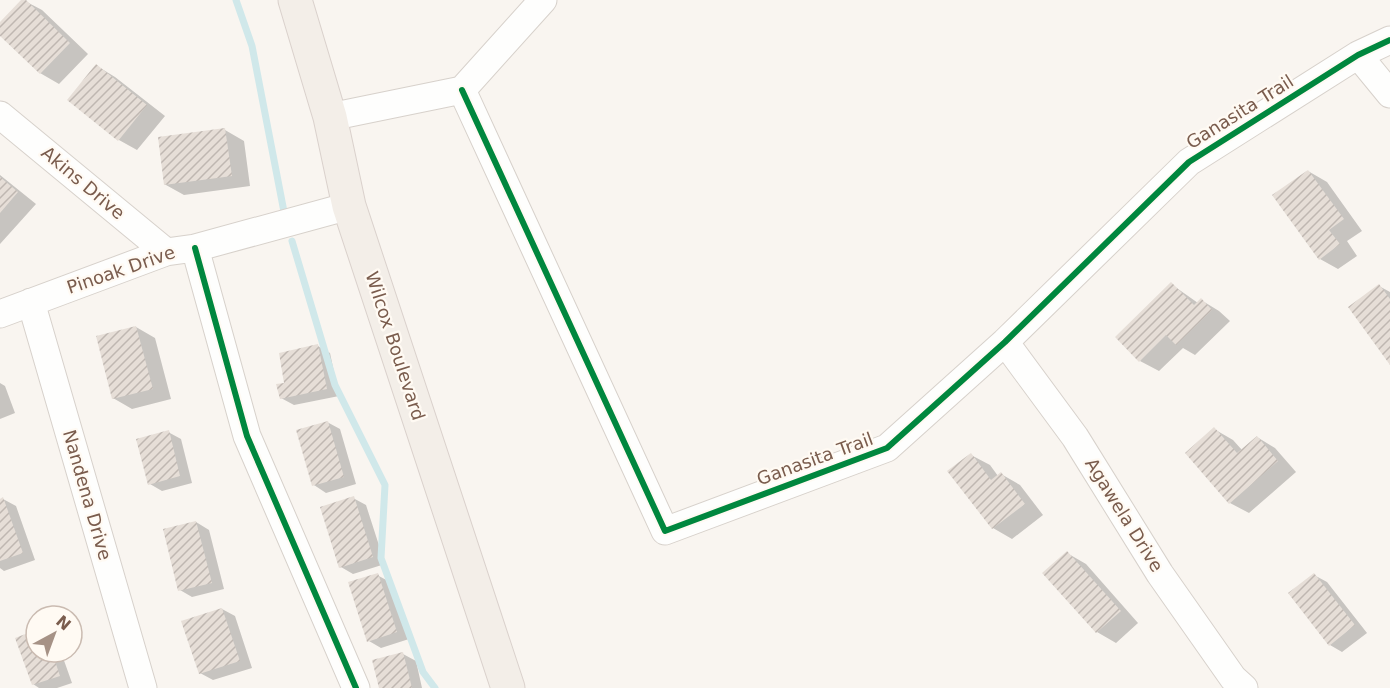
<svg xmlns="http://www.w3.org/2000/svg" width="1390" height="688" viewBox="0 0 1390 688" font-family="'DejaVu Sans',sans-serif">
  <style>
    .shadow { fill: #0003 }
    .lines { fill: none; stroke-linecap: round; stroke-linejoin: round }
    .stream { stroke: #d0e8ea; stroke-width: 7 }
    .building { fill: url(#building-hatch) }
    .minor-casing { stroke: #d7d1cb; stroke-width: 29 }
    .major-casing { stroke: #dad1cc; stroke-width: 35 }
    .minor { stroke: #fefefd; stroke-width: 27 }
    .major { stroke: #f3eee8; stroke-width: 33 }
    .cycleway-casing { stroke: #fffaf3; stroke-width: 10 }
    .cycleway { stroke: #00873e; stroke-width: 6 }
    .labels { text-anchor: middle; stroke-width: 4.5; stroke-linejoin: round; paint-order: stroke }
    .street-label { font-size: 18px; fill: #7a5c4d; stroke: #fffaf3 }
  </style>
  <defs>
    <pattern id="building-hatch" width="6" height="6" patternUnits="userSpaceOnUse" patternTransform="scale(1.5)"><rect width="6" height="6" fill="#e6ded7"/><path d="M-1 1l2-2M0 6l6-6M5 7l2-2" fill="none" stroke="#bfb7b1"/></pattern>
  </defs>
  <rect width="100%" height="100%" fill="#f9f5f0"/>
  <path class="shadow" d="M23,0L42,10L88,54L59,84L40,73L0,34V24Z
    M97,66L115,77L165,116L137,150L119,140Z
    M225,130L244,141L250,186L184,195L166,185Z
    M1308,171L1327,182L1362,231L1347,241L1357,256L1338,269L1320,259Z
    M0,175L36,204L0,244Z
    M1171,284L1198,303L1201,300L1219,311L1230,321L1195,355L1183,348L1159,371L1140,361Z
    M1379,286L1390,292V362Z
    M136,327L155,338L171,399L132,409L113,398Z
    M318,346L330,353L339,396L294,405L281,398L286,384Z
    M0,383L5,386L15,413L0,419Z
    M327,422L340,429L356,484L326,493L314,485Z
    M1214,429L1233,440L1242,450L1257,437L1275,448L1296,472L1249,513L1230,503Z
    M168,432L181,439L192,483L162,491L150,484Z
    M971,455L990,465L998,476L1001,474L1020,485L1043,515L1012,539L993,528Z
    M353,498L366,505L385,564L353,574L341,567Z
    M3,499L16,506L35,560L4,571L0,568V500Z
    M196,522L209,530L224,589L192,597L180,590Z
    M1067,553L1086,564L1138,623L1116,643L1097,632L1044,573Z
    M377,575L390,582L409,639L381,648L369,641Z
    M1314,575L1327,582L1367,633L1342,652L1330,645Z
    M222,609L235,616L252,668L213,680L200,673Z
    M36,632V652H61L72,683L57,688H39L33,684Z
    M403,654L416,661L422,688H381Z"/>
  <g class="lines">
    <path class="stream" d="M236,0L252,46L285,217
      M292,241L335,385L385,485L381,558L423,672L435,688"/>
  </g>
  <path class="building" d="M21,0H26L70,43L40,74L0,36V22Z
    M96,64L147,105L118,141L67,100Z
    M225,128L232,176L164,185L158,137Z
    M1308,170L1344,219L1329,230L1340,244L1319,260L1272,195Z
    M0,177L18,192L0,213Z
    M1171,282L1194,305L1201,298L1212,310L1176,345L1166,335L1139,362L1115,337Z
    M1379,284L1390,299V365L1348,307Z
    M136,326L153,389L112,399L96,336Z
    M318,344L327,389L280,399L276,384L284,383L279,353Z
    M328,421L344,477L312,486L296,430Z
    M1214,427L1237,453L1257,436L1278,461L1229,504L1185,453Z
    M169,430L180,476L148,485L136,439Z
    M971,453L991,480L1001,472L1025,504L992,529L947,471Z
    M354,496L373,557L339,568L320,507Z
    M3,497L23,553L0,561V499Z
    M196,521L212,583L178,591L163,529Z
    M1067,551L1121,611L1096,633L1042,573Z
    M378,573L397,632L367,642L348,582Z
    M1314,573L1355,625L1329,646L1288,593Z
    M222,608L240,661L199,674L181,621Z
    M36,630V652H52L60,676L32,685L15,638Z
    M403,652L412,688H379L372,660Z"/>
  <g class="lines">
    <defs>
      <path id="minor" d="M1358,55L1390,94
        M462,90L665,531L887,448L1005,342L1189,162L1358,55L1390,40
        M0,115L166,252
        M330,117L462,90L543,0
        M195,248L247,436L356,688
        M31,302L143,688
        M0,314L166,252L195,248L349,206
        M1005,342L1075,437L1160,574L1233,678L1244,688"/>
      <path id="major" d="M295,0L330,117L349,206L508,688"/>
    </defs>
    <use href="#minor" class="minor-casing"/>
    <use href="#major" class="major-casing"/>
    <use href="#minor" class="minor"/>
    <use href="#major" class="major"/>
    <defs>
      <path id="cycleway" d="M462,90L665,531L887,448L1005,342L1189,162L1358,55L1390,40
        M195,248L247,436L356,688"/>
    </defs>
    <use href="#cycleway" class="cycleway-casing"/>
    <use href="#cycleway" class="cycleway"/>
  </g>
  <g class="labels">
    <g class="street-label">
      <text transform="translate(1240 112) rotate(-32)" y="6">Ganasita Trail</text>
      <text transform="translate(83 183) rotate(40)" y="6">Akins Drive</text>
      <text transform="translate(121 270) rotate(-19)" y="6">Pinoak Drive</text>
      <text transform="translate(395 346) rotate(72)" y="6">Wilcox Boulevard</text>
      <text transform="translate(815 459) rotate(-20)" y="6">Ganasita Trail</text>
      <text transform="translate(87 495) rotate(74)" y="6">Nandena Drive</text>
      <text transform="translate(1124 515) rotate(58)" y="6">Agawela Drive</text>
    </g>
  </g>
  <g transform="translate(54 634) rotate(41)"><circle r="28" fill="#fffaf3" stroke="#cabbb1" stroke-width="1.5"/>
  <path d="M0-4.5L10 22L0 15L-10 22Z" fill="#a69286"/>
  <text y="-9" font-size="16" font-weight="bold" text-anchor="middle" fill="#7a5c4d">N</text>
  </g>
</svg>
